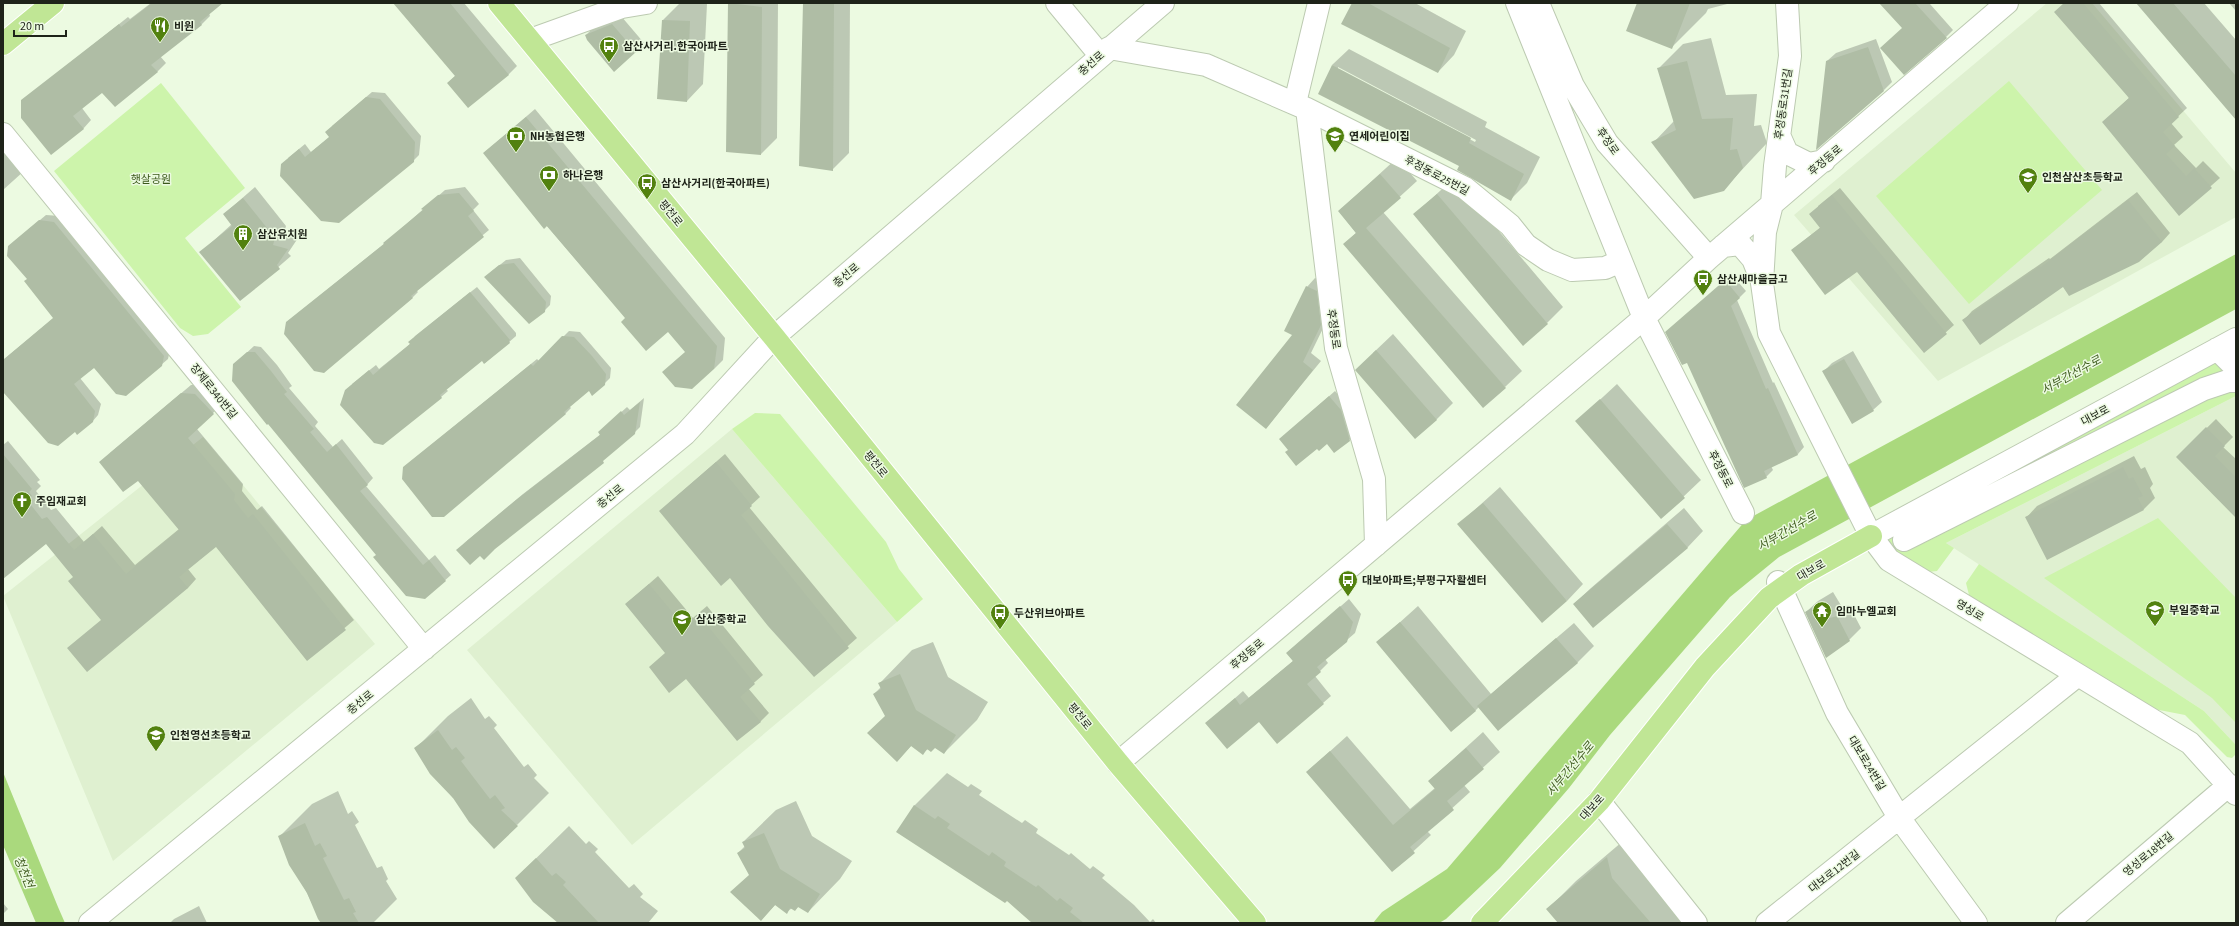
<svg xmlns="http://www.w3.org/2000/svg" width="2239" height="926" viewBox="0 0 2239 926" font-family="'Source Sans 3','Noto Sans KR',sans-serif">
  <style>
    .built { fill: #dff0d0 }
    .green { fill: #cdf4ab }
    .water { fill: #aad97d }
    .shadow { fill: #0003; fill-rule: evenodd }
    .building { fill: #afbda5 }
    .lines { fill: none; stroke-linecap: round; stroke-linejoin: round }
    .minor-casing { stroke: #bccab1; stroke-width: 24 }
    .major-casing { stroke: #fff; stroke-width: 24 }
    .minor { stroke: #fff; stroke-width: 22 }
    .major { stroke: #c0e695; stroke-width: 22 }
    .labels { text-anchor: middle; stroke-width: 3; stroke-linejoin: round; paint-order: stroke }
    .poi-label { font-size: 11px; font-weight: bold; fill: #1e2319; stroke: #ecfae1; text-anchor: start }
    .street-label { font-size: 11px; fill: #1e2319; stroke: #ecfae1 }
    .park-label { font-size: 11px; fill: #3c591b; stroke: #ecfae1 }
    .water-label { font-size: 12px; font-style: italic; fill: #415e21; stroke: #ecfae1 }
  </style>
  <rect width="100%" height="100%" fill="#ecfae1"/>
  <path class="built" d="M2047,3H2092L2236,173V217L1938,381L1794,215Z
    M2236,396V745L2204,711L1946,543Z
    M732,429L897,622L632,845L467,650Z
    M203,437L375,644L113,861L3,596Z"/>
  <path class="green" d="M2009,81L2102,190L1969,304L1876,196Z
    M161,83L245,188L185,238L241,307L208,334L193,336L180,328L54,171Z
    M2236,350V396L1946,543L1954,548L1937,571L1928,572L1889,548L1887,531Z
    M755,413L780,414L886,542L899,569L923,599L897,622L732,429Z
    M2158,518L2236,598V723L2212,698L2044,578Z
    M1979,564L2204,711L2236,745V754L2232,758L2227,757L2185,715L2154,709L1970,599L1966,583Z"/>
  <path class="water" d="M2236,254V309L1779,557L1730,597L1610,735L1569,788L1500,868L1446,919L1439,923H1373L1382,912L1447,869L1746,520Z
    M3,772L58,907L65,923H36L3,845Z"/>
  <path class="shadow" d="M151,3H221L209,13L210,16L202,24L160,56L166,63L157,72L103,91L82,108L91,120L83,129L22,101L128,17L130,19Z
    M396,3H464L517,66L508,75L448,83L456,75Z
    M680,3L707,4L703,84L687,101L663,20Z
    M729,3H778L777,138L761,154Z
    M804,3H850L849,153L832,170Z
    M1353,3H1415L1466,31L1454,55L1438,72Z
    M1638,3H1731L1708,9L1706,13L1671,48Z
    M1881,3L1930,4L1953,30L1946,37L1903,28Z
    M2065,3H2099L2187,108L2171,123L2183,137L2174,145L2196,168L2203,161L2220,178L2179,214L2103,122L2129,98Z
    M2138,3H2204L2236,40V118Z
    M2229,3H2236V11Z
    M621,16L644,43L614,70L586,35L595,26Z
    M1711,38L1726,95L1757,94L1754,126L1761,125L1767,143L1723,190L1653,143L1674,121L1659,68L1683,44Z
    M1876,39L1892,82L1884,90L1827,61L1836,53Z
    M1349,49L1487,122L1485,127L1540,157L1527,183L1511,199L1460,166L1332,65ZM1338,67L1476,140L1475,142L1338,69Z
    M372,92L385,93L421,136L419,155L413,161L288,158L305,144L311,152L330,137L332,126Z
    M535,109L725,338L723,360L714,369L686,351L669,331L626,318L484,153Z
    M3,145L24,171L3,190Z
    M1397,158L1417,181L1383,212L1522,371L1505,387L1344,244L1356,233L1339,211Z
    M1454,178L1563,307L1547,323L1415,214Z
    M255,187L286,226L284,233L298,238L288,253L291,256L240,300L201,252L232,224L224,214Z
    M465,187L479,204L473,210L489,230L416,290L418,292L412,298L287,322L385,243L445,190Z
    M1840,188L1954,325L1925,351L1857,270L1792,250L1821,227L1818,206Z
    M2137,192L2170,233L2162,242L2063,286L1964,320L1972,311L2049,258L2050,259Z
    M46,215L60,216L170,350L168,359L161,365L95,367L80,378L101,404L98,415L92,422L3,391V360L54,318L28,279L16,240Z
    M520,258L551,296L550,305L544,311L491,272L506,260Z
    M1732,275L1746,291L1737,300L1773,383L1774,382L1804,447L1798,454L1771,466L1773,470L1766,477L1673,326Z
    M1315,278L1325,283L1329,316L1311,353L1321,361L1266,428L1307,287Z
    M477,287L516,333V336L485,363L482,360L446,389L448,391L441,397L383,444L352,384L376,365L379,369L410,344L415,336Z
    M569,331L580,332L611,368L610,378L604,384L589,390L569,406L571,408L565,414L404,467L537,359L539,361Z
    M1393,334L1453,403L1436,420L1373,353Z
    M254,346L261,347L277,365L292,386L289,388L318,422L315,426L333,447L342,439L373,478L366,486L429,560L435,555L451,575L425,598L377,555L240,359Z
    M1853,351L1882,402L1873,410L1823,372L1832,363Z
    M1617,384L1701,480L1661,518L1577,421Z
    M191,385H204L222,404L197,429L243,484L242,491L257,510L262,506L354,620L307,660L216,546L188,569L196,579L188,588L102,619L74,577L46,543L3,578V445L8,441L40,480L37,482L41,486L36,491L51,510L56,508L84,542L102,526L135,565L179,529L138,479L110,453Z
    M1335,391L1346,404L1355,434L1349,440L1289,450L1286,434Z
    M644,398L640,427L634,433L463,544L523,494L601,434L599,432L627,407L630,410Z
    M2216,419L2233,437L2223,447L2236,459V516L2177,457Z
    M725,454L760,497L749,507L857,638L814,676L669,503Z
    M2134,456L2141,469L2145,467L2153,484L2150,488L2155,498L2144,509L2026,518L2037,506Z
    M1500,487L1583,584L1567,601L1459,524Z
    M1684,508L1703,531L1687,548L1574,604L1591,588Z
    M658,576L693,618L707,606L763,675L748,688L769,713L760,722L686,678L626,604Z
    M1833,592L1842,607L1849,605L1861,628L1849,640L1806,612L1818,601Z
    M1349,599L1361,614L1355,633L1325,659L1328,663L1315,676L1331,696L1323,703L1259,721L1207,723L1243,691L1249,698L1293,661L1287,653Z
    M1418,606L1491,694L1574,623L1594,646L1577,663L1479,707L1475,711L1378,642Z
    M933,642L948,677L988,702L977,720L944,753L935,747L928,749L923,753L912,745L897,761L886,715L874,694L881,687L880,683L912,650Z
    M471,698L485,719L489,716L497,725L494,728L524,767L528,764L537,775L534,778L549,793L517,825L453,798L415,749L448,716Z
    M1483,732L1500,752L1464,785L1470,792L1427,831L1431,835L1392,871L1307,772L1347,736L1410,809L1435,788L1429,781Z
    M947,773L968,787L971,784L982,791L979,795L1022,823L1025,820L1038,829L1036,833L1069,855L1071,853L1090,869L1093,866L1105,875L1102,878L1134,905L1150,922L1153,919L1156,923H1034L914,806Z
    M338,791L348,814L352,811L359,822L355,825L377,868L382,866L388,879L386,881L397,899L373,923H322L279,837L312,804Z
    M796,801L812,836L852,861L840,879L808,912L799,906L795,910L792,908L787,912L776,904L761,920L750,874L738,853L745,846L743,842L776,810Z
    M569,826L586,844L589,841L598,849L595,852L629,888L634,884L643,894L640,897L658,911L648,923H559L516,878Z
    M1636,830L1685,923H1560L1548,909L1576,881Z
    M3,903L8,909L3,914Z
    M199,906L207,923H170L174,919Z"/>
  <path class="building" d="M152,3H223L200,22L202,25L151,65L158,72L115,107L102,93L73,116L84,129L51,155L21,118V100L119,24L121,27Z
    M393,3H450L509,75L468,108L447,83L455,76Z
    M728,3L762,7L761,155L726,152Z
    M803,3H834L833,171L799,166Z
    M1352,3H1368L1450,48L1438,73L1341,24Z
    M1637,3H1690L1672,49L1626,31Z
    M1879,3H1915L1947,38L1904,75L1880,48L1902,28Z
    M2064,3H2083L2179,117L2163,132L2175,146L2166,154L2186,176L2194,168L2212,188L2179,216L2102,122L2129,98L2054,12Z
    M2136,3H2173L2236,76V120Z
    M662,20L690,21L687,102L657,99Z
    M612,24L636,52L614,72L587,40L585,35Z
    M1868,47L1884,91L1816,150L1826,61Z
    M1687,61L1702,119L1733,118L1730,150L1737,149L1743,168L1724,191L1694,199L1651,142L1676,130L1657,68Z
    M1332,65L1471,138L1469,143L1524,174L1511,201L1457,170L1459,166L1318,94Z
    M366,97L380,99L415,142L414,162L339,223L321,221L280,176L281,164L299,149L305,157L329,137L325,132Z
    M526,117L717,346L714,369L692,389L675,387L662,372L685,352L668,332L646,351L621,322L625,318L547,226L544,229L483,153Z
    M1380,174L1401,198L1366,228L1506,388L1483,408L1343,244L1356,233L1338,211Z
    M459,193L474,211L468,216L484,237L411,296L413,298L324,373L314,371L284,334L286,322L384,244L383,243L423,210L421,209L438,195Z
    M1437,194L1548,324L1523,346L1413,214Z
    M1832,195L1947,334L1924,353L1857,272L1825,295L1791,250L1820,228L1809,214Z
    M243,198L275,238L273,245L288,249L277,265L280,269L240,301L199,252L232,226L223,214Z
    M2128,200L2162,242L2139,262L2069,296L2063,287L1980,345L1962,320L2040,266L2041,267Z
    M39,220L54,222L164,356L162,366L126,396L116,394L94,368L74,384L95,411L93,422L77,435L75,432L58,446L48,443L3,392V360L53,318L24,281L27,279L7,256L8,246Z
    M514,263L546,302L545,312L529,324L484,277L499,265Z
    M1725,280L1740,298L1731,306L1766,389L1768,388L1798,455L1764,471L1767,478L1744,488L1687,363L1682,365L1665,332Z
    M1306,286L1317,291L1321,325L1303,362L1313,370L1266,429L1236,405L1292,335L1284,331Z
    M470,292L510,340L509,341L510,343L484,364L482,361L440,395L442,398L383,445L374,443L340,405L345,390L369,370L373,375L410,344L408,342Z
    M562,336L574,337L592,356L606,374L605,385L592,396L589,391L564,412L566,414L444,517H432L402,479L403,467L531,364L533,366Z
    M1376,350L1437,420L1415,439L1355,370Z
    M247,352H255L271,371L287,392L284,394L314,429L310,432L327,452L336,444L368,485L360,491L423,565L429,560L446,581L425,599L406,596L373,557L376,555L268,424L267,425L232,381L233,364Z
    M1844,359L1874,411L1852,424L1822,371Z
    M181,393L195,394L214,414L188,438L235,494L234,500L248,518L253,514L346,630L307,661L216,547L179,577L188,588L87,672L67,648L101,620L68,581L73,577L46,544L3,579V454L32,489L29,492L32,496L27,500L42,519L47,517L74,550L93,534L126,574L179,530L138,481L123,492L99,462Z
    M1329,396L1341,410L1350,441L1334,453L1327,444L1319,451L1317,449L1296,466L1285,452L1288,450L1279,439Z
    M1600,399L1685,498L1661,519L1575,421Z
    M640,402L635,434L603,461L604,463L495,549L484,560L480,556L470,565L456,550L516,500L600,435L598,432L621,411L624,415Z
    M2206,427L2225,446L2215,456L2236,477V518L2176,457Z
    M716,462L752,506L741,515L849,648L814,677L768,626L730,578L721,586L659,511Z
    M2123,467L2129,479L2133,477L2143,496L2138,498L2144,510L2047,560L2025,517Z
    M1483,503L1567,601L1542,623L1457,524Z
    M1667,524L1688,548L1593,628L1573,604Z
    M649,584L684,626L698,614L755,684L740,697L761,722L737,741L686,679L669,693L649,667L665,653L625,604Z
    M1822,602L1830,618L1837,616L1850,641L1826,658L1805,612Z
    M1340,606L1353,622L1347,642L1317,667L1321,672L1307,684L1324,704L1277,744L1259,722L1227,749L1205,723L1235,698L1240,705L1293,661L1286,653Z
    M1400,622L1476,711L1451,732L1376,642Z
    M1556,638L1578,663L1498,731L1477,706Z
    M900,674L916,710L956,735L944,754L935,748L931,752L927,749L923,755L911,746L897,762L867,733L885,716L873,694L881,689L878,683Z
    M438,730L452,750L456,747L465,758L461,761L490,799L495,795L505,808L501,810L518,826L494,849L469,822L453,798L430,774L414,748Z
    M1466,748L1484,769L1447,801L1454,810L1410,847L1415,853L1392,872L1306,772L1330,751L1393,825L1435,789L1428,781Z
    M914,805L935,819L938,816L950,824L947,828L989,856L992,852L1006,862L1004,866L1036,887L1038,885L1057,901L1060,898L1073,908L1070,912L1084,923H1032L1007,901L1005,903L896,832Z
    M305,823L315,846L320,843L327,856L323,858L344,900L349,898L356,912L353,913L359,923H321L318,919L307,893L289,865L278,836Z
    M764,833L780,869L820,894L808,913L798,907L795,911L790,908L787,914L775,905L761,921L730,892L749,875L737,853L745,848L742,842Z
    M1607,857L1612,878L1651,923H1558L1546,909Z
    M536,858L552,876L556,873L566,882L563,885L599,923H558L533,902L515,878Z"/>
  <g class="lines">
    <defs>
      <path id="minor" d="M1057,3L1100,55
        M1517,3L1644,318L1743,513
        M1538,3L1573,86L1607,143L1709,258
        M1787,3L1790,56L1775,166L1772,204L1765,232L1762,283L1769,333L1871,536L1889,560L2190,743L2236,794
        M530,40L622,7L646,3
        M1109,48L1206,65L1307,109L1465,188L1510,225L1526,245L1548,260L1572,270L1605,268L1621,261
        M1295,103L1319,3
        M1307,109L1336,348L1374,479L1376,545
        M3,134L424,649
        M1779,135L1787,153L1809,164L1824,161
        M1723,246L1740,244L1753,259L1761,279
        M2217,349L2236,368
        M1871,536L2236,339
        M1904,540L2204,389L2228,381H2236
        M1778,582L1837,713L1900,819L1976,923
        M1118,763L1644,318L1709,258L2007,3
        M1599,801L1696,923
        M90,923L685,434L774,337L1163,3
        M1767,923L2078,675
        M2067,923L2229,785"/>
      <path id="major" d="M499,3L774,337L1118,763L1255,923
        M3,44L53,3
        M1482,923L1599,801L1705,667L1769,598L1801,575L1871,536"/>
    </defs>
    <use href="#minor" class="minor-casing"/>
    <use href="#major" class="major-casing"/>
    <use href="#minor" class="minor"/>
    <use href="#major" class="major"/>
  </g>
  <defs>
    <symbol id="restaurant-pin" viewBox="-11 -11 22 30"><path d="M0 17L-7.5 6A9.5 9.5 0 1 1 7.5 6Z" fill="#52810f" stroke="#ecfae1"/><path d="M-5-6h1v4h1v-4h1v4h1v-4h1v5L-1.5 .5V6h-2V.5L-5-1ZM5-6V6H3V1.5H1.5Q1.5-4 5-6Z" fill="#fff"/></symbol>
    <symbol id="bus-pin" viewBox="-11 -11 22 30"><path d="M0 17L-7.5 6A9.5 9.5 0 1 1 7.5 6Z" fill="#52810f" stroke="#ecfae1"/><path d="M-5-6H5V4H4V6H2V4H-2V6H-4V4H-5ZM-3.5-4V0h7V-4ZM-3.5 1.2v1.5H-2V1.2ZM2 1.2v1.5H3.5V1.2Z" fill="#fff"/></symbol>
    <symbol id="bank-pin" viewBox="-11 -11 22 30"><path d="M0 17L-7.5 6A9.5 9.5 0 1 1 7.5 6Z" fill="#52810f" stroke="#ecfae1"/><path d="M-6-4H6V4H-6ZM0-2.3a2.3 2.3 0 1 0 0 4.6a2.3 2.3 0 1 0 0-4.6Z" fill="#fff"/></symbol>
    <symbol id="school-pin" viewBox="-11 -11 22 30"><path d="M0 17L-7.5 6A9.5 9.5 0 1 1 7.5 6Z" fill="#52810f" stroke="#ecfae1"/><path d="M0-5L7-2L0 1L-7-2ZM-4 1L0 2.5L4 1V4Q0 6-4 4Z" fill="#fff"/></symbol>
    <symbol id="building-pin" viewBox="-11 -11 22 30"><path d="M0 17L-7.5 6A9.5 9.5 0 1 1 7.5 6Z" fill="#52810f" stroke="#ecfae1"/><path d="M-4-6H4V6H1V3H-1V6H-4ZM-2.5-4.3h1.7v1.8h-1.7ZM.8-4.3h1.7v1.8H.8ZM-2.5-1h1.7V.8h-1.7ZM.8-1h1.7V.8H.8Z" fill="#fff"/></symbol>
    <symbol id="church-pin" viewBox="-11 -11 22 30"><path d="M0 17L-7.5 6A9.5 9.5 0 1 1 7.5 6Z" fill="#52810f" stroke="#ecfae1"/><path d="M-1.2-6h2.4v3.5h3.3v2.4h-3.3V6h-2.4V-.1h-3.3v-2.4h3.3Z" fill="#fff"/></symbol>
    <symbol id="temple-pin" viewBox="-11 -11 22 30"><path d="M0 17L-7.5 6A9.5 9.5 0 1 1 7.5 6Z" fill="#52810f" stroke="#ecfae1"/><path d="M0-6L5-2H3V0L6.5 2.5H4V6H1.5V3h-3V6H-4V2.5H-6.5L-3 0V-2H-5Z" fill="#fff"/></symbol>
  </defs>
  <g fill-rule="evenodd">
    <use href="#restaurant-pin" x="149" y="15" width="22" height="30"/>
    <use href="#bus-pin" x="598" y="35" width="22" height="30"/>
    <use href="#bank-pin" x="505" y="125" width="22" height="30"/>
    <use href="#school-pin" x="1324" y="125" width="22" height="30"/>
    <use href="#bank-pin" x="538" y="164" width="22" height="30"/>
    <use href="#school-pin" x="2017" y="166" width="22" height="30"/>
    <use href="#bus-pin" x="636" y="172" width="22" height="30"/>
    <use href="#building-pin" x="232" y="223" width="22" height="30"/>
    <use href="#bus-pin" x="1692" y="268" width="22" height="30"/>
    <use href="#church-pin" x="11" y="490" width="22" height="30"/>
    <use href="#bus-pin" x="1337" y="569" width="22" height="30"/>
    <use href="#school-pin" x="2144" y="599" width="22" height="30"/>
    <use href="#temple-pin" x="1811" y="600" width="22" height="30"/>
    <use href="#bus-pin" x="989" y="602" width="22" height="30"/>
    <use href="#school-pin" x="671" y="608" width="22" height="30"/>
    <use href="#school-pin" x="145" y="724" width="22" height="30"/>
  </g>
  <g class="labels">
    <g class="poi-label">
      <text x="174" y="30">비원</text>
      <text x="623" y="50">삼산사거리.한국아파트</text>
      <text x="530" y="140">NH농협은행</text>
      <text x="1349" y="140">연세어린이집</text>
      <text x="563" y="179">하나은행</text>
      <text x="2042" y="181">인천삼산초등학교</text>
      <text x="661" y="187">삼산사거리(한국아파트)</text>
      <text x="257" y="238">삼산유치원</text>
      <text x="1717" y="283">삼산새마을금고</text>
      <text x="36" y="505">주임재교회</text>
      <text x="1362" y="584">대보아파트;부평구자활센터</text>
      <text x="2169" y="614">부일중학교</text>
      <text x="1836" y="615">임마누엘교회</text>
      <text x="1014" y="617">두산위브아파트</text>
      <text x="696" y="623">삼산중학교</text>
      <text x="170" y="739">인천영선초등학교</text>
    </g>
    <g class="street-label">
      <text transform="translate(1091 63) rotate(-41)" y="4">충선로</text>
      <text transform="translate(1783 104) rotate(-82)" y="4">후정동로31번길</text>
      <text transform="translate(1608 141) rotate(55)" y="4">후정로</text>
      <text transform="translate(1825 160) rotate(-40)" y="4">후정동로</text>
      <text transform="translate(1437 175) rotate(28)" y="4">후정동로25번길</text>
      <text transform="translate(671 213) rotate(51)" y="4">평천로</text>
      <text transform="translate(846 275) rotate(-40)" y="4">충선로</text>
      <text transform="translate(1334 329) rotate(82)" y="4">후정동로</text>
      <text transform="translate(214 391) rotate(51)" y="4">장제로340번길</text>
      <text transform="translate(2095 415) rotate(-28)" y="4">대보로</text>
      <text transform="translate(876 464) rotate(51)" y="4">평천로</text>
      <text transform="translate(1721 469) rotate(63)" y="4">후정동로</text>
      <text transform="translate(610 496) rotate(-39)" y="4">충선로</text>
      <text transform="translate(1811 570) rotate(-30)" y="4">대보로</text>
      <text transform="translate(1970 610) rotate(31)" y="4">영성로</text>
      <text transform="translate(1247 654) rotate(-40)" y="4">후정동로</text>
      <text transform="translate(360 702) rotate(-39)" y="4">충선로</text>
      <text transform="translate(1080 716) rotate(51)" y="4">평천로</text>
      <text transform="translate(1867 763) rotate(59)" y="4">대보로24번길</text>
      <text transform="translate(1592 807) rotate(-48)" y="4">대보로</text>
      <text transform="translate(2148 854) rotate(-40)" y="4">영성로18번길</text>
      <text transform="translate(1834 871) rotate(-38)" y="4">대보로12번길</text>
    </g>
    <g class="park-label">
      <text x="151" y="183">햇살공원</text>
    </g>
    <g class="water-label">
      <text transform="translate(2071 375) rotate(-29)" y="4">서부간선수로</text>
      <text transform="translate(1787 531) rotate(-30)" y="4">서부간선수로</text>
      <text transform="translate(1570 769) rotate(-50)" y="4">서부간선수로</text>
      <text transform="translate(24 872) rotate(68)" y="4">청천천</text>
    </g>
  </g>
  <rect width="2239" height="926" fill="none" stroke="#1e2319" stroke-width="8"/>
  <path d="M14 30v6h52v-6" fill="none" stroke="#1e2319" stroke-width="2"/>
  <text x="20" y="30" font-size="12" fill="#1e2319" stroke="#ecfae1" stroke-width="3" paint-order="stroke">20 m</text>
</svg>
